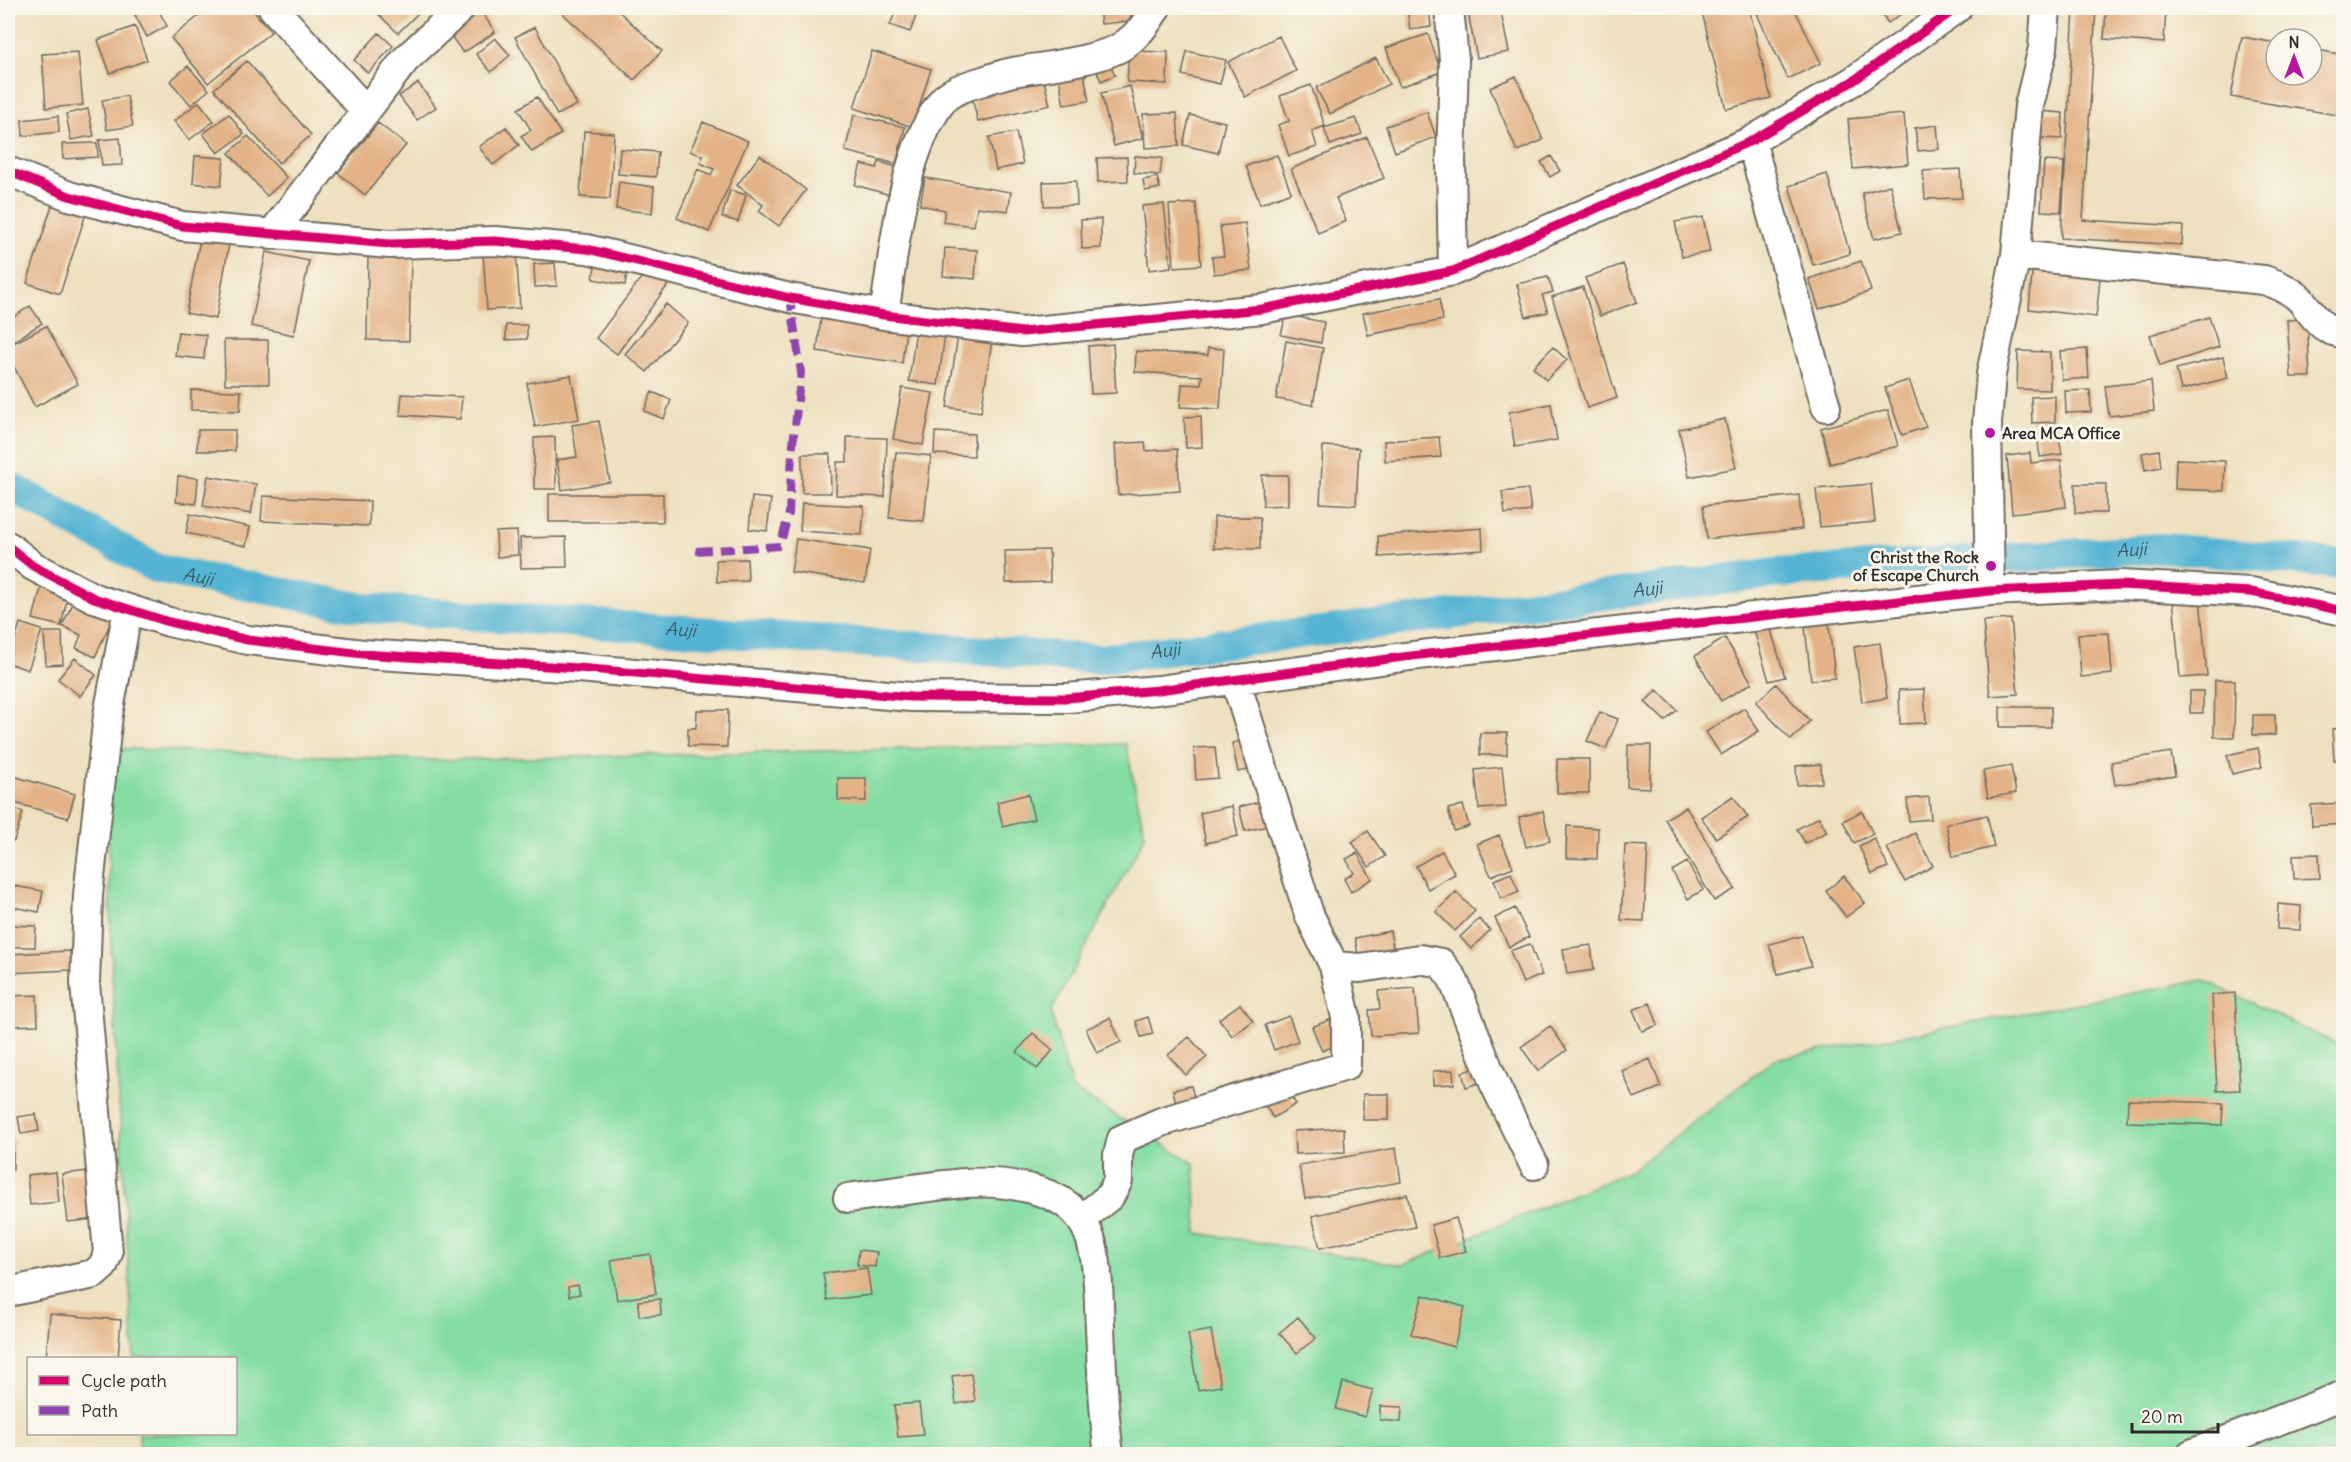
<svg xmlns="http://www.w3.org/2000/svg" width="2351" height="1462" viewBox="0 0 2351 1462" font-family="Delius,sans-serif">
  <style>
    .green { fill: #83dda3; stroke: #578467; stroke-width: 1.5 }
    .lines { fill: none; stroke-linecap: round; stroke-linejoin: round }
    .canal { stroke: #55b4d3; stroke-width: 30 }
    .building { fill: #e3b387 }
    .minor-casing { stroke: #6f6a5f; stroke-width: 32 }
    .minor { stroke: #fff; stroke-width: 28 }
    .quiet { stroke: #8e44ad; stroke-width: 8; stroke-dasharray: 15 8; stroke-linecap: butt }
    .cycleway-casing { stroke: #fbf7ec; stroke-width: 13 }
    .cycleway { stroke: #d6006c; stroke-width: 9 }
    .poi-dot { fill: #b5179e; stroke: #fbf7ec; stroke-width: 2 }
    .labels { text-anchor: middle; stroke-width: 6; stroke-linejoin: round; paint-order: stroke }
    .poi-label { font-size: 16px; font-weight: bold; fill: #2b2b2b; stroke: #fbf7ec; text-anchor: start }
    .water-label { font-size: 18px; font-style: italic; fill: #3a5b66; stroke: #fbf7ec }
  </style>
  <rect width="100%" height="100%" fill="#fbf7ec"/>
  <filter id="ink" filterUnits="userSpaceOnUse"><feTurbulence type="fractalNoise" baseFrequency=".0167" numOctaves="2"/><feDisplacementMap in="SourceGraphic" scale="12" xChannelSelector="R" yChannelSelector="G"/><feConvolveMatrix kernelMatrix="1 2 1 2 8 2 1 2 1" color-interpolation-filters="sRGB"/></filter>
  <filter id="wash" filterUnits="userSpaceOnUse"><feTurbulence type="fractalNoise" baseFrequency=".008" numOctaves="4" result="noise"/><feDisplacementMap in="SourceGraphic" scale="24" xChannelSelector="R" yChannelSelector="G"/><feGaussianBlur stdDeviation="1.35" result="paint"/><feColorMatrix in="noise" values="0 0 0 0 0 0 0 0 0 0 0 0 0 0 0 0 0 1.4 0 .05"/><feComposite in="paint" operator="in"/></filter>
  <g filter="url(#wash)">
    <rect width="100%" height="100%" fill="#eee0bf"/>
    <path class="green" d="M1126,744L1145,836L1051,1012L1072,1089L1194,1163L1197,1233L1403,1265L1630,1171L1775,1059L2204,980L2343,1047V1454H140L139,1434H236V1358H134L112,976L106,748L433,760Z"/>
    <g class="lines">
      <path class="canal" id="s1" d="M8,485L157,569L364,608L1101,659L1777,573L2162,548L2344,564"/>
    </g>
    <g id="blocks">
      <path class="building" d="M148,8H157L167,26L147,37L135,15Z
        M209,8H251L271,32L208,83L171,38Z
        M372,8H418L421,10L398,33Z
        M471,8H479L495,32L463,53L444,26Z
        M557,8H615L662,51L634,80Z
        M897,8H919L910,32L890,25Z
        M1099,8H1130L1131,21L1101,24Z
        M1407,8H1429L1431,27L1410,30Z
        M1467,8H1500L1509,52L1477,58Z
        M1701,8H1759L1750,12L1771,98L1726,109Z
        M1771,8H1794L1821,63L1788,79L1757,14Z
        M1878,8H1910L1888,23Z
        M2074,8H2096L2083,220L2183,226L2182,245L2061,238Z
        M2106,8H2166L2164,43L2104,39Z
        M135,26L147,60L110,73L98,40Z
        M535,27L577,105L557,115L515,37Z
        M379,33L393,46L368,73L354,60Z
        M1428,34L1441,72L1400,87L1386,48Z
        M1279,36L1296,71L1245,97L1228,62Z
        M2242,37L2276,43V75H2312V49L2344,55V75L2337,115L2231,97Z
        M495,38L510,55L491,72L476,54Z
        M872,51L931,69L913,127L854,108Z
        M1129,51L1168,52L1167,84L1127,82Z
        M1187,51L1226,60L1220,84L1182,75Z
        M78,52L83,105L46,108L42,54Z
        M1107,57L1115,75L1101,81L1093,63Z
        M1376,58L1389,84L1330,114L1316,88Z
        M247,61L311,135L279,163L214,89Z
        M188,66L209,90L191,105L170,81Z
        M1083,68L1089,101L1064,105L1058,72Z
        M1042,72L1050,105L978,122L970,89Z
        M1516,76L1543,140L1517,151L1490,88Z
        M418,83L436,107L417,120L399,96Z
        M1311,85L1325,126L1312,131L1317,147L1289,156L1278,125L1289,121L1280,96Z
        M1130,86L1143,138L1114,146L1101,93Z
        M127,96L133,126L107,130L102,100Z
        M537,97L561,134L532,152L521,136L531,130L518,109Z
        M199,102L214,121L189,140L174,121Z
        M88,109L94,136L71,140L66,114Z
        M2039,111L2063,113L2062,139L2037,138Z
        M1427,112L1436,137L1395,152L1386,126Z
        M1177,113L1179,146L1145,148L1143,114Z
        M229,114L244,134L218,153L203,134Z
        M1904,114L1908,164L1853,169L1848,119Z
        M854,115L905,127L896,164L845,151Z
        M1190,115L1225,122L1218,153L1183,145Z
        M58,116L59,132L23,136L22,120Z
        M1356,118L1362,134L1330,145L1324,128Z
        M703,122L748,141L709,232L677,218L698,169L711,175L714,169L700,163L703,156L690,151Z
        M378,123L406,145L365,195L338,173Z
        M1937,125L1939,149L1918,151L1915,128Z
        M506,127L519,145L493,165L479,147Z
        M584,131L614,133L610,199L580,197Z
        M1016,132L1023,164L996,170L989,137Z
        M248,136L287,178L267,196L229,153Z
        M1367,137L1384,178L1336,198L1346,221L1318,233L1291,169Z
        M120,138L122,165L102,166L99,140Z
        M97,143L98,157L63,159L62,144Z
        M620,149L658,152L656,177L618,174Z
        M760,155L806,190L779,226L759,211L763,205L737,185Z
        M1277,155L1291,192L1260,204L1246,166Z
        M195,156L224,158L221,186L193,183Z
        M1135,156L1162,158L1160,175L1134,173Z
        M1551,156L1560,171L1550,177L1541,162Z
        M1127,157L1128,181L1098,182L1097,158Z
        M2044,161L2064,162L2061,212L2041,211Z
        M879,162L901,168L894,196L855,185L861,164L877,168Z
        M1960,169L1962,198L1925,199L1923,171Z
        M1827,174L1850,254L1813,265L1789,186Z
        M1157,177L1160,188L1145,191L1143,180Z
        M925,178L1011,192L1008,211L977,207L974,226L943,222L945,210L920,205Z
        M1076,181L1077,205L1044,206L1043,182Z
        M619,182L654,187L652,213L616,209Z
        M1890,185L1902,232L1874,239L1862,193Z
        M730,190L746,195L738,222L722,217Z
        M55,196L88,207L60,294L27,283Z
        M1196,203L1201,265L1174,267L1169,205Z
        M1164,204L1171,267L1149,270L1142,206Z
        M1703,217L1710,252L1682,257L1675,222Z
        M1101,219V248L1082,249L1081,220Z
        M1245,223L1251,270L1214,274L1212,257L1224,256L1220,226Z
        M200,239L229,244L216,319L186,313Z
        M945,248L977,250L975,279L943,276Z
        M516,250L520,308L487,310L483,253Z
        M266,252L309,261L294,335L251,326Z
        M368,257L411,258L409,341L367,340Z
        M596,260L628,266L625,285L593,279Z
        M1861,261L1871,291L1819,309L1809,279Z
        M555,263L557,286L535,287L534,264Z
        M2033,263L2101,270L2096,317L2029,309Z
        M1623,264L1637,302L1600,316L1585,278Z
        M647,270L668,285L617,354L596,338Z
        M1548,277L1553,292L1542,295L1548,312L1526,317L1517,284Z
        M1583,287L1617,398L1587,408L1552,297Z
        M1439,299L1443,320L1368,335L1363,313Z
        M666,304L688,323L647,372L625,354Z
        M30,306L42,323L8,345V321Z
        M1286,315L1324,322L1321,343L1281,335Z
        M2209,317L2219,347L2160,366L2150,335Z
        M821,318L906,330L902,363L817,351Z
        M2307,319L2310,377H2291L2287,320Z
        M506,325H527V339L506,340Z
        M46,326L78,384L35,407L8,355V346Z
        M916,330L945,334L938,385L909,381Z
        M178,332L206,335L204,359L175,356Z
        M958,335L992,340L981,412L947,407Z
        M224,340H268L269,384H225Z
        M1286,341L1323,348L1313,405L1276,399Z
        M1113,344L1116,393L1091,394L1088,346Z
        M1553,347L1567,360L1546,380L1533,367Z
        M1208,348L1224,349L1220,409L1180,407L1182,384L1201,385L1202,376L1135,372L1136,351L1208,355Z
        M2087,349L2089,378L2062,380L2060,351Z
        M2018,351L2050,352V390L2017,389Z
        M2223,357L2228,378L2181,390L2176,369Z
        M571,375L579,419L535,427L527,383Z
        M1909,380L1926,427L1902,435L1885,388Z
        M2151,381L2154,411L2109,416L2105,386Z
        M902,388L933,393L923,445L893,439Z
        M191,390L241,391L240,411L191,410Z
        M2090,390L2091,412L2066,413L2065,391Z
        M652,392L671,400L664,419L644,411Z
        M402,394L462,397L460,419L400,415Z
        M2055,396V422L2032,423L2031,397Z
        M1551,404L1557,440L1515,447L1509,412Z
        M1888,410L1898,446L1830,464L1821,428Z
        M1201,416L1202,447L1186,448L1184,417Z
        M1725,419L1736,468L1689,477L1679,429Z
        M599,421L610,482L562,490L557,460L577,457L572,425Z
        M198,430H235V451H197Z
        M2058,431L2062,454L2040,457L2037,434Z
        M935,432L974,434V456L934,454Z
        M555,437L556,489H534V438Z
        M847,437L887,438L885,497L836,495L837,462H847Z
        M1439,437L1441,457L1385,461L1384,441Z
        M1145,442L1146,451L1177,449L1180,491L1118,495L1115,444Z
        M1323,446L1359,448L1356,505L1320,503Z
        M2159,450L2161,467L2145,470L2142,453Z
        M896,452L931,456L924,521L889,518Z
        M2030,453L2031,463L2061,460L2066,507L2012,513L2007,456Z
        M802,454H830L831,493H802Z
        M2176,459L2225,461L2224,491L2175,489Z
        M1262,475H1288V505L1263,506Z
        M178,476L198,478L196,504L176,502Z
        M208,476L256,484L251,514L203,506Z
        M1871,484L1875,522L1820,527L1816,489Z
        M2075,484H2106V513H2075Z
        M1528,489L1531,511L1505,514L1502,492Z
        M549,494H663V522H549Z
        M1799,495L1802,529L1707,539L1703,506Z
        M263,496L370,501L369,526L261,521Z
        M752,497L771,499L767,531L749,529Z
        M802,503L864,506L862,535L800,531Z
        M190,514L250,527L246,546L186,533Z
        M1214,517H1260V549L1214,548Z
        M1482,528L1483,550L1379,557L1378,536Z
        M517,531L518,555L497,557L496,532Z
        M566,537L567,567L521,568L520,538Z
        M796,539L870,550L865,583L791,572Z
        M1049,550L1050,582L1006,583L1005,551Z
        M747,559L748,581L717,582L716,560Z
        M41,588L68,595L61,626L33,619Z
        M2200,597L2207,676L2180,678L2173,599Z
        M75,599L113,617L95,657L76,648L81,635L62,626Z
        M1828,617L1835,678L1811,680L1804,619Z
        M2011,619L2018,694L1990,696L1983,621Z
        M20,623L42,630L28,670L8,663Z
        M1769,623L1785,677L1769,681L1753,627Z
        M44,632H62L63,664L46,665Z
        M2109,633L2112,674L2081,677L2078,634Z
        M1725,638L1752,683L1721,701L1695,656Z
        M1880,643L1887,698L1862,702L1854,647Z
        M75,658L96,675L80,696L58,679Z
        M2215,680H2235L2234,737H2214Z
        M1776,684L1810,721L1791,740L1756,702Z
        M1924,689L1926,723L1900,724L1899,690Z
        M1657,690L1677,710L1665,721L1645,702Z
        M2190,691H2203V713H2190Z
        M2000,707H2051V727H2000Z
        M1744,708L1759,731L1721,755L1706,732Z
        M697,710H728L727,747L688,746V728H696Z
        M1600,712L1618,719L1606,749L1587,741Z
        M2253,715H2275V735H2253Z
        M2344,728V760H2334L2332,729Z
        M1480,733H1507V755H1480Z
        M1253,739L1259,768L1238,772L1232,743Z
        M1628,745H1651L1650,788L1627,787Z
        M1215,747L1218,778L1196,780L1194,748Z
        M2258,748L2262,767L2232,774L2227,755Z
        M2171,752L2175,776L2115,785L2111,762Z
        M1557,759H1589V793H1557Z
        M1821,764L1822,783L1797,785L1796,766Z
        M2011,766L2016,793L1988,798L1983,771Z
        M1502,767L1506,807L1479,809L1475,770Z
        M13,776L75,794L68,818L8,801Z
        M838,778H866V801L838,800Z
        M1028,794L1034,819L1003,827L997,802Z
        M1733,796L1748,817L1716,838L1701,817Z
        M1929,797L1931,819L1909,821L1907,799Z
        M1267,800L1273,825L1245,831L1239,807Z
        M2342,803L2343,824L2312,826L2311,805Z
        M1463,805L1469,826L1454,831L1448,809Z
        M1232,806L1238,836L1206,843L1200,813Z
        M8,807L23,812L14,841L8,839Z
        M1686,807L1735,889L1714,901L1665,819Z
        M1543,811L1550,841L1526,847L1519,817Z
        M1862,811L1873,834L1854,843L1843,821Z
        M1987,815L1994,847L1953,857L1946,824Z
        M1819,817L1827,832L1805,843L1797,829Z
        M1567,826L1598,828L1597,859L1566,858Z
        M1368,831L1385,856L1369,867L1352,842Z
        M1915,833L1933,866L1905,882L1887,848Z
        M1499,835L1513,867L1491,876L1477,844Z
        M1874,838L1888,867L1872,874L1859,846Z
        M1625,845L1648,846L1644,921L1621,920Z
        M1442,851L1455,874L1428,889L1416,866Z
        M1357,853L1372,879L1351,892L1344,879L1354,873L1346,859Z
        M2319,854L2320,878L2294,879L2293,855Z
        M1687,862L1703,890L1688,899L1672,871Z
        M1511,873L1519,892L1501,899L1494,880Z
        M1844,876L1865,903L1846,917L1826,891Z
        M8,885L43,891L39,912L8,906Z
        M1456,892L1475,911L1455,931L1436,912Z
        M2278,904L2301,906L2300,930L2277,929Z
        M1515,908L1529,937L1509,947L1495,918Z
        M1479,919L1490,930L1471,949L1460,937Z
        M8,925L36,926L35,947H8Z
        M1390,931L1395,957L1360,964L1355,938Z
        M1802,936L1811,966L1778,974L1769,944Z
        M1530,944L1542,975L1523,983L1510,951Z
        M1591,945L1594,970L1567,974L1563,949Z
        M70,951L71,970L8,973V954Z
        M1415,988L1419,1033L1371,1036L1369,1010L1380,1009L1378,991Z
        M2235,993L2240,1090L2217,1091L2212,995Z
        M37,995L38,1025L8,1026V996Z
        M1650,1003L1658,1025L1642,1031L1633,1010Z
        M1240,1004L1253,1021L1232,1036L1219,1019Z
        M1289,1016L1298,1041L1274,1050L1265,1025Z
        M1148,1017L1153,1034L1141,1037L1136,1021Z
        M1110,1018L1121,1042L1097,1053L1086,1029Z
        M1334,1018L1344,1042L1322,1051L1312,1027Z
        M1550,1026L1567,1050L1538,1071L1521,1047Z
        M1033,1033L1053,1050L1037,1069L1017,1052Z
        M1189,1037L1207,1057L1186,1075L1168,1055Z
        M1650,1059L1661,1087L1634,1098L1622,1071Z
        M1477,1068L1482,1082L1466,1087L1462,1072Z
        M1453,1070L1454,1084L1433,1085V1071Z
        M1191,1086L1196,1104L1177,1109L1173,1090Z
        M1285,1087L1296,1104L1273,1118L1262,1100Z
        M1363,1094H1389V1120H1363Z
        M2128,1100L2223,1103L2222,1125L2127,1122Z
        M36,1114L39,1131L21,1134L18,1117Z
        M1344,1128L1345,1152L1295,1154L1294,1131Z
        M8,1138H13V1170H8Z
        M1396,1148L1401,1182L1305,1199L1299,1165Z
        M89,1171L95,1219L68,1222L62,1174Z
        M56,1172L59,1202L30,1205L27,1175Z
        M1407,1194L1415,1227L1320,1248L1312,1216Z
        M1456,1218L1466,1251L1440,1258L1431,1225Z
        M859,1250L877,1252L875,1267L857,1265Z
        M650,1254L656,1294L617,1300L611,1260Z
        M867,1268L871,1295L827,1300L823,1273Z
        M578,1285L580,1294L569,1296L568,1287Z
        M1423,1295L1465,1307L1454,1347L1411,1334Z
        M660,1299L661,1315L639,1316L638,1301Z
        M50,1314L121,1320L118,1358H46Z
        M1298,1317L1316,1338L1297,1353L1279,1333Z
        M1211,1330L1221,1386L1198,1390L1188,1334Z
        M971,1374L975,1401L956,1404L952,1376Z
        M1343,1382L1373,1390L1365,1417L1336,1409Z
        M919,1403L923,1435L898,1437L894,1405Z
        M1380,1406L1402,1407L1401,1422L1380,1420Z"/>
    </g>
  </g>
  <g filter="url(#ink)">
    <use href="#blocks" fill-opacity="0" stroke="#6f6a5f" stroke-width="1.5"/>
    <g class="lines">
      <defs>
        <path id="minor" d="M273,8L366,111
          M1449,8L1454,60L1451,160L1453,271
          M1751,141L1826,407
          M8,171L69,196L182,226L390,244L495,241L587,249L790,298L884,315L1022,332L1262,309L1453,271L1751,141L1853,81L1957,8
          M271,235L405,60L461,8
          M2016,255L2264,280C2277,284 2289,289 2299,298C2313,313 2320,332 2344,333
          M884,315C894,251 902,154 942,101C951,90 970,85 983,81C993,78 1003,74 1013,72C1040,67 1103,60 1124,45C1137,36 1148,22 1156,8
          M8,546L33,566L94,598L169,622L248,640L363,654L578,668L911,697L1067,698L1158,690L1403,657L1616,632L1990,591L2121,585L2251,592L2344,611
          M1990,591L1987,423L1991,374L2016,255L2029,106L2043,48L2046,8
          M1334,966L1360,968L1420,959L1441,963L1453,979L1494,1083L1534,1165
          M848,1198C887,1193 927,1186 966,1183C1002,1181 1061,1187 1082,1221C1100,1248 1098,1295 1100,1327C1102,1370 1103,1412 1109,1454
          M1082,1219L1110,1196L1118,1181V1155L1122,1139L1161,1122L1346,1066V1017L1334,966L1309,914L1235,679
          M8,1292L94,1274L103,1266L108,1253L85,983L88,895L108,715L128,609
          M2191,1454L2344,1395"/>
      </defs>
      <use href="#minor" class="minor-casing"/>
      <use href="#minor" class="minor"/>
      <path class="quiet" d="M696,551L780,546L789,513L792,453L801,372L790,298"/>
      <defs>
        <path id="cycleway" d="M8,171L69,196L182,226L390,244L495,241L587,249L790,298L884,315L1022,332L1262,309L1453,271L1751,141L1853,81L1957,8
          M8,546L33,566L94,598L169,622L248,640L363,654L578,668L911,697L1067,698L1158,690L1403,657L1616,632L1990,591L2121,585L2251,592L2344,611"/>
      </defs>
      <use href="#cycleway" class="cycleway-casing"/>
      <use href="#cycleway" class="cycleway"/>
    </g>
  </g>
  <g class="poi-dot">
    <circle cx="1990" cy="433" r="6"/>
    <circle cx="1991" cy="566" r="6"/>
  </g>
  <g class="labels">
    <g class="poi-label">
      <text x="2002" y="439">Area MCA Office</text>
      <text x="1979" y="563" text-anchor="end">Christ the Rock<tspan x="1979" dy="18">of Escape Church</tspan></text>
    </g>
    <g class="water-label">
      <text dy="6" stroke="none"><textPath href="#s1" startOffset="2157">Auji</textPath></text>
      <text dy="6" stroke="none"><textPath href="#s1" startOffset="213">Auji</textPath></text>
      <text dy="6" stroke="none"><textPath href="#s1" startOffset="1671">Auji</textPath></text>
      <text dy="6" stroke="none"><textPath href="#s1" startOffset="699">Auji</textPath></text>
      <text dy="6" stroke="none"><textPath href="#s1" startOffset="1185">Auji</textPath></text>
    </g>
  </g>
  <rect width="2351" height="1462" fill="none" stroke="#fbf7ec" stroke-width="30"/>
  <rect x="27" y="1357" width="210" height="78" fill="#fbf7ec" stroke="#a8a59f" stroke-width="1.5"/>
  <rect x="39" y="1376" width="30" height="9" fill="#d6006c" stroke="#a8a59f" stroke-width="1.5"/>
  <text x="81" y="1387" font-size="18" fill="#2b2b2b">Cycle path</text>
  <rect x="39" y="1406" width="30" height="9" fill="#8e44ad" stroke="#a8a59f" stroke-width="1.5"/>
  <text x="81" y="1417" font-size="18" fill="#2b2b2b">Path</text>
  <g transform="translate(2294 57)"><circle r="28" fill="#fbf7ec" stroke="#a8a59f" stroke-width="1.5"/>
  <path d="M0-4.5L10 22L0 15L-10 22Z" fill="#b5179e"/>
  <text y="-9" font-size="16" font-weight="bold" text-anchor="middle" fill="#2b2b2b">N</text>
  </g>
  <path d="M2132 1423v9h86v-9" fill="none" stroke="#2b2b2b" stroke-width="3"/>
  <text x="2141" y="1423" font-size="18" fill="#2b2b2b" stroke="#fbf7ec" stroke-width="4.5" paint-order="stroke">20 m</text>
</svg>
